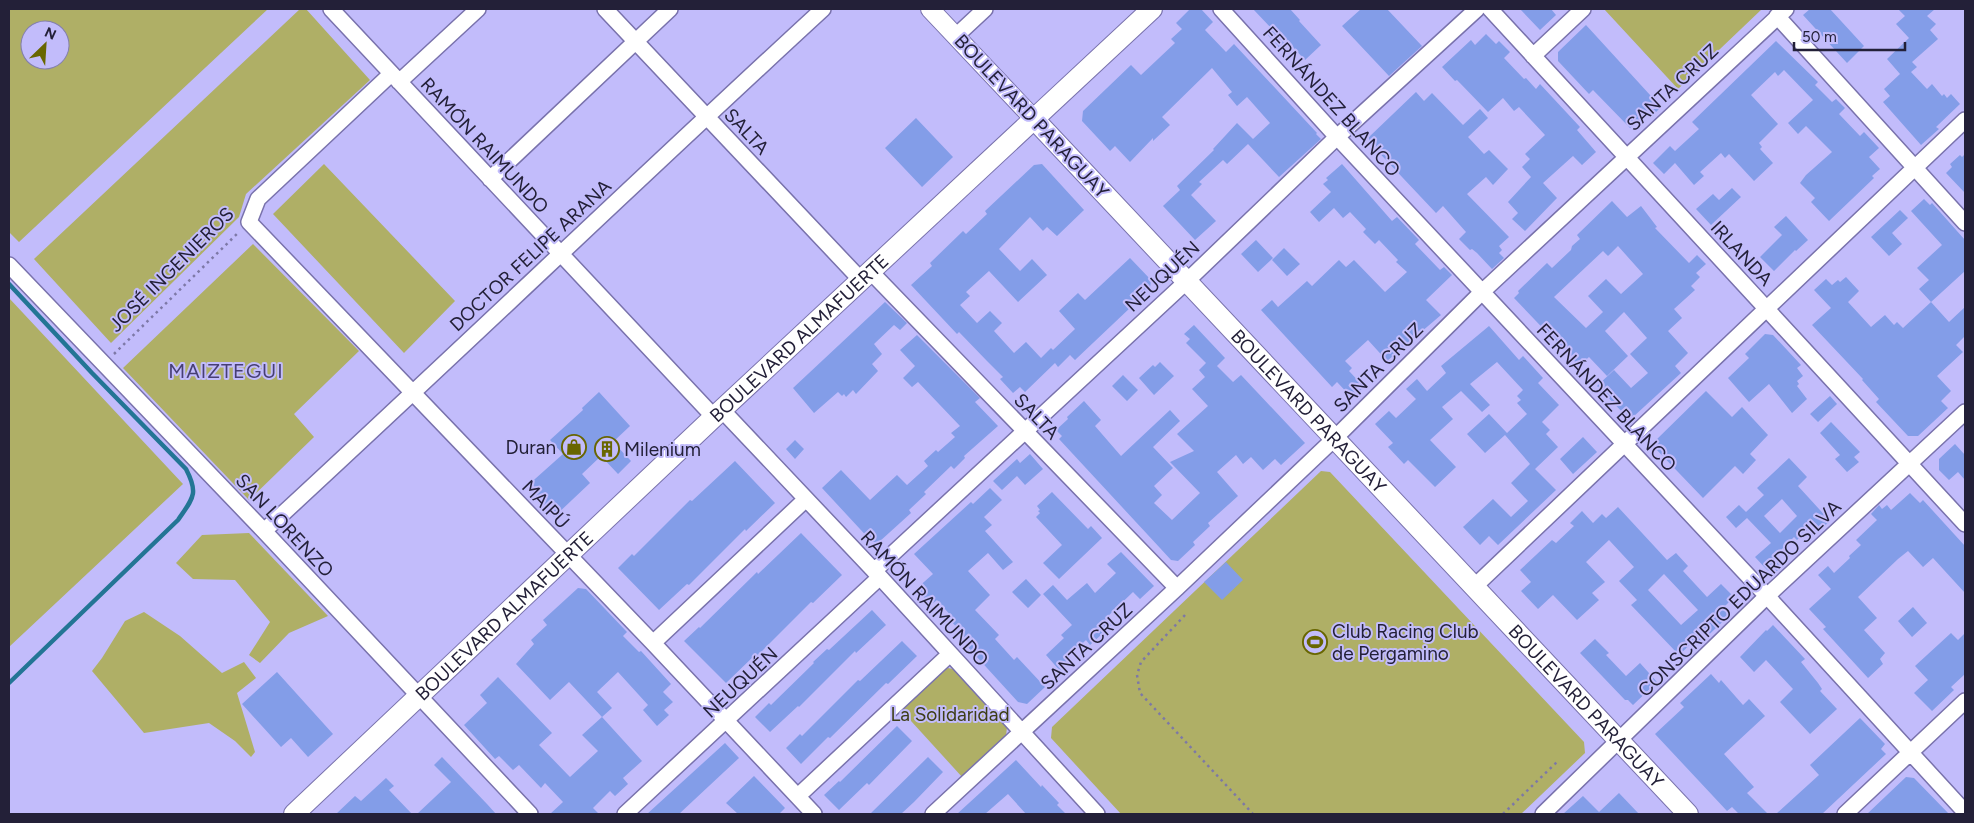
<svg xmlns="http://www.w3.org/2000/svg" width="1974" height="823" viewBox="0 0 1974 823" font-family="Figtree,sans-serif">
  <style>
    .green { fill: #afaf66; fill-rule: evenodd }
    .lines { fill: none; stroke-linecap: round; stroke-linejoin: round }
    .stream { stroke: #237595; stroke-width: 4.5 }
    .building { fill: #839de8; fill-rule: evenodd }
    .minor-casing { stroke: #7972ac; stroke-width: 18 }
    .tertiary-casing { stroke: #7972ac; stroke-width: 20 }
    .secondary-casing { stroke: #7972ac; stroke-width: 22 }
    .path { stroke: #7d78a6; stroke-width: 2.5; stroke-dasharray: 2.5 4; stroke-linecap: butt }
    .minor { stroke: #fff; stroke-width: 15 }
    .tertiary { stroke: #fff; stroke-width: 18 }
    .secondary { stroke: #fff; stroke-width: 20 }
    .labels { text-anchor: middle; stroke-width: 4; stroke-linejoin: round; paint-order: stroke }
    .street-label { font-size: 19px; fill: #232038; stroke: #c2bcfb }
    .poi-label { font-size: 19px; fill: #232038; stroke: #c2bcfb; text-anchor: start }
    .park-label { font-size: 19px; fill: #3d3d16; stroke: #c2bcfb }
    .neighbourhood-label { font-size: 20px; letter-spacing: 1px; fill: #473f74; stroke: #c2bcfb }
  </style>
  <rect width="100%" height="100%" fill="#c2bcfb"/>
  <path class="green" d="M9,9H268L19,242L9,232ZM30,30H60V60H30Z
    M300,9H306L370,80L246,194L239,217L111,343L34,259Z
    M1604,9H1762L1678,89Z
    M324,164L455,301L404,353L273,214Z
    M253,244L359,351L294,414L314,437L249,500L123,368Z
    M9,298L183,484L9,647Z
    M1321,471L1330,472L1584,742L1585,753L1521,814H1121L1051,738L1052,727Z
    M249,533L328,616L289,633L260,663L249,655L270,622L235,580L193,579L176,563L202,535Z
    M144,612L180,636L222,673L244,662L256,678L237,693L255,752L251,757L235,741L209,723L144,733L92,671L102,658L125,621Z
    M948,668L953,669L957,672L1007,727L1006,736L963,778L901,710L942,671Z"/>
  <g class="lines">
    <path class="stream" d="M9,284L92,373L186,469C199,494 193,498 178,520L9,683"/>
  </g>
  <path class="building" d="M1190,9H1201L1213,22L1205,30L1226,52L1234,44L1317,133L1316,134L1321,139L1279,177L1248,144L1227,164L1223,160L1199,182L1202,184L1191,195L1216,221L1195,240L1163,206L1180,190L1177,186L1214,150L1213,149L1237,123L1253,139L1270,123L1247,97L1237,106L1228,95L1232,92L1212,68L1162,117L1170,125L1153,141V138L1130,162L1115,146L1110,151L1082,121L1083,111L1131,65L1141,75L1175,43L1171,39L1182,29L1176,23Z
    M1253,9H1290L1300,20L1299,21L1321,45L1305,60L1290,44L1282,51L1267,34L1272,29Z
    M1361,9H1387L1422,46L1389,76L1342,26Z
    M1520,9H1551L1556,15L1540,30Z
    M1810,9H1830L1864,46L1847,63L1803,15Z
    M1898,9H1935L1927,16L1936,24L1930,30L1938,39L1912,62L1917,67L1911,72L1927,89L1932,84L1942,96L1944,94L1947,98L1951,94L1960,104L1936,127L1939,129L1921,145L1883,102L1890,96L1884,89L1900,74L1887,59L1909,38L1896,24L1905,16Z
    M1586,25L1661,107L1652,116L1648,111L1630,128L1593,90L1589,94L1558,61V52Z
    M1486,34L1496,44L1499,41L1510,52L1504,58L1524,79L1526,78L1536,89L1540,84L1580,127L1577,130L1596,152L1582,165L1573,156L1543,183L1557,198L1525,231L1512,219L1518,213L1508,202L1531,177L1522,167L1530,159L1525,154L1545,135L1519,107L1514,111L1503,98L1488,112L1457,80L1455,81L1442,67L1471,40L1475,45Z
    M1776,41L1818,82L1815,85L1832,102L1836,99L1845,108L1839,114L1860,136L1864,132L1879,148L1869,157L1880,169L1872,176L1874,178L1829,221L1811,202L1815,198L1800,183L1806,175L1832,152L1806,126L1798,134L1788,123L1813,100L1784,70L1778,76L1775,72L1751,95L1778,124L1759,143L1762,147L1760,149L1773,163L1754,181L1729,154L1725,158L1721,153L1700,172L1704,176L1694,185L1675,163L1664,174L1653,163L1670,146L1675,151L1699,129L1692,122Z
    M1416,92L1424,101L1432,93L1463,125L1480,109L1488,118L1468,137L1484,154L1489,150L1508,169L1493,185L1486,177L1467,194L1509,237L1499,246L1502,250L1499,253L1504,258L1492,269L1477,253L1472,249L1470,250L1459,239L1466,232L1443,206L1436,213L1369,142V137Z
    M916,118L953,157L922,187L885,148Z
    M1965,154V193L1946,173L1952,167L1950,164L1960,155L1962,157Z
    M1042,164L1084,210L1057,236L1047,227L1043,231L1030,217L999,249L1020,271L1032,259L1047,275L1018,302L989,271L966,292L970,296L960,305L977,323L990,311L1002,323L994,331L1014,353L1026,342L1041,358L1051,348L1053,350L1075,329L1059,311L1078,293L1085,300L1130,258L1151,280L1150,289L1075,360L1070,355L1058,367L1055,363L1025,392L1020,387L1013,393L1000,379L1003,377L987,361L959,332L957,334L911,285L932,266L930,263L963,231L966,234L987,214L985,211L1034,165Z
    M1342,164L1392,221L1397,217L1419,240L1415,244L1440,270L1444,267L1452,275L1426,300L1441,315L1387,361L1368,340L1345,361L1352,368L1349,371L1364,387L1352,398L1337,382L1332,387L1261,310L1272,300L1278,307L1307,281L1312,286L1339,260L1346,267L1354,260L1385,292L1407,272L1396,262L1398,260L1379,240L1375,244L1363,232L1366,229L1350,212L1343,218L1334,208L1319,222L1310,212L1331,192L1323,184L1328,180L1326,178Z
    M1732,188L1741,197L1711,225L1696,209L1713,194L1719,200Z
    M1924,199L1930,205L1932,203L1965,240V271L1931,302L1919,289L1929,280L1917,268L1942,245L1911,211Z
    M1612,201L1627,217L1641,206L1657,227L1655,228L1689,263L1697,255L1706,264L1696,273L1700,277L1691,286L1695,290L1674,309L1682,318L1668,331L1688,353L1675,366L1681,373L1633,417H1627L1597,386L1614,370L1631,388L1648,373L1630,354L1647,338L1624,312L1605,331L1628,356L1607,376L1589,357L1579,366L1514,298L1519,293L1518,291L1547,263L1552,268L1571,250L1572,246L1580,239L1577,235ZM1618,246L1643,274L1621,294L1606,279L1588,296L1603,312L1586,328L1554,297L1603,251L1608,256Z
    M1900,210L1908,218L1892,233L1902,244L1889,256L1871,237Z
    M1786,216L1808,240L1796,251L1795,250L1774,271L1760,257L1782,235L1774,227Z
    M1256,240L1273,258L1258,272L1241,254Z
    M1284,248L1300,264L1287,276L1272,260Z
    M1846,277L1859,291L1848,302L1871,327L1885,315L1894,325L1897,322L1903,328L1931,302L1949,322L1965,307V336L1956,345L1963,352L1937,376L1951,391L1941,401L1948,408L1918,436H1908L1876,402L1879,399L1862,380L1863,379L1812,325L1831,308L1814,290L1826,279L1832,285L1838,280L1840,282Z
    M885,302L907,323L900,330L894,325L874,344L882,354L872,364L878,371L856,394L853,390L846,397L844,394L842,396L838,392L814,413L793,388Z
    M1194,325L1225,358L1217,366L1233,382L1241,375L1305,443L1281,465L1275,459L1263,470L1251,457L1243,464L1236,455L1217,472L1238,496L1208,523L1210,526L1193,542L1195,545L1178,561L1171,560L1160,548L1059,439L1062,436L1056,430L1068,419L1067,417L1084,401L1101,420L1095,426L1121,456L1170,410L1180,421L1153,447L1173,468L1154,486L1162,495L1154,503L1172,520L1200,493L1170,462L1194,451L1177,434L1208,406L1192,389L1205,377L1199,370L1206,363L1186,343L1190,339L1184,334Z
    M1489,326L1519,360L1523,356L1543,378L1538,383L1559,405L1542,422L1550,430L1546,434L1558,447L1535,469L1556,490L1498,545L1489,536L1480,545L1463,527L1493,499L1511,517L1528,501L1511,483L1530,464L1505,435L1485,453L1467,434L1489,414L1507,433L1527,414L1517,403L1521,400L1517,396L1523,390L1497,362L1470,384L1490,405L1482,412L1461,391L1442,407L1453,419L1430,440L1456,467L1435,487L1408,460L1404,464L1388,447L1393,443L1375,424L1389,411L1396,418L1416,399L1406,389L1417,379L1427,391L1446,373L1441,366Z
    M1765,334L1773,335L1801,365L1797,368L1803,376L1797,381L1799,384L1797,386L1807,399L1792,413L1769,384L1749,402L1728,378L1749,358L1745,354Z
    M917,335L980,398L975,402L998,426L964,456L965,458L954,469L951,466L924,492L926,494L909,510L911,513L879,542H872L822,488L841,470L870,500L897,475L907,485L928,466L924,461L936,450L938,452L955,437L951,433L960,426L918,382L912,387L903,378L915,366L900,350Z
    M1160,362L1174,376L1154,395L1139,378L1153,365L1155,367Z
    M1123,375L1138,390L1127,401L1112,386Z
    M1706,391L1732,417L1742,407L1768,435L1750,454L1756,460L1743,474L1735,466L1703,498L1654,447V442Z
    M599,392L630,426L613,442L631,461L618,474L601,456L582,474L590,483L554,517L526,487L563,454L550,440L583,410L582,408Z
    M1830,396L1837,404L1818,422L1810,414Z
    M1831,422L1860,452L1854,457L1859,462L1847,472L1835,459L1840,455L1820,433Z
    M1583,437L1597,452L1573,474L1560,459Z
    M795,440L804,449L795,459L786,449Z
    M1955,444L1965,455V480L1958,472L1949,480L1939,470V459Z
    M1030,454L1043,469L1025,485L1017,476L1002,490L993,481L1017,459L1020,463Z
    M1789,458L1807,477L1798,486L1830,521L1821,529L1815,523L1797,540L1794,537L1774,557L1782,566L1776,572L1768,571L1755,557L1771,543L1747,518L1736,528L1726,517L1739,505L1746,512L1764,495L1757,488ZM1782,499L1797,516L1780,533L1764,516Z
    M735,461L775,503L746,531L745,529L689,585L687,584L659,610L618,568L632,554L634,556L690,500L692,501Z
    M990,488L1002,500L984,517L992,525L985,531L1013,562L1003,570L988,553L968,571L990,595L975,610L999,635L995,639L1014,660L1017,657L1045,687L1027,704L1018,702L956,634L960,631L950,620L953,618L937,600L931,605L916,589L933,574L914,554L971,502L973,504Z
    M1052,492L1088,529L1091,526L1102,538L1059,579L1043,563L1062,545L1036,517L1040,513L1038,511L1040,510L1037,506Z
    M1910,493L1920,503L1923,500L1965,546V593L1933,558L1923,567L1908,551L1898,559L1858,597L1877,618L1864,630L1885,653L1880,659L1883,664L1868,678L1823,629L1826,627L1809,609L1831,589L1818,575L1828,566L1834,573L1850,558L1849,556L1861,545L1856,540L1877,520L1871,514L1879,505L1882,509L1887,505L1891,510Z
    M1618,507L1667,560L1676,553L1688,566L1683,571L1707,597L1721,584L1734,597L1725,606L1732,613L1699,644L1695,640L1679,655L1631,605L1637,600L1619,581L1634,567L1609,540L1586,562L1605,582L1592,593L1599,600L1577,620L1553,595L1538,609L1521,591L1531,582L1520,570L1552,540L1556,543L1574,526L1570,523L1582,511L1593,523L1602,514L1606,518ZM1664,574L1698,610L1681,625L1648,590Z
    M801,533L842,575L813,603L811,602L755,658L754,656L726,683L684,641L699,627L700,628L757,572L758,574Z
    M1121,552L1154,586L1140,599L1133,592L1106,618L1112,625L1090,645L1086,640L1069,656L1073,661L1061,672L1046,655L1064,638L1061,635L1072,625L1043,594L1053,585L1067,600L1087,583L1095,593L1116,573L1107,564Z
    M1226,562L1243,580L1222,600L1204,582Z
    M1026,579L1041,595L1028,608L1012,592Z
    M578,588L586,589L627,632L623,636L639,652L641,651L671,684L663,692L673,702L664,710L669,715L657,726L643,710L648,705L618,672L597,692L612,708L602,717L569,682L550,700L516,664L534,644L531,640L547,625L543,620Z
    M1913,607L1927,623L1912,637L1898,621Z
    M872,610L886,625L856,653L855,651L799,707L798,706L770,732L755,717L769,703L771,705L814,663L813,662L827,649L829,650Z
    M1773,625L1805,659L1801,662L1818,683L1822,689L1820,691L1837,709L1810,734L1780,702L1793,689L1766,660L1754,672L1740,657L1766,630L1767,631Z
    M1951,633L1958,640L1965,633V674L1951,687L1954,690L1932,711L1914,693L1928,680L1915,666Z
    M1595,639L1609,653L1606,655L1626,676L1640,663L1657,682L1633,705L1628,700H1625L1580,653Z
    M902,641L917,656L888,684L886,683L830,738L828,737L801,764L786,748L800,734L802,736L858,680L860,681Z
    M277,672L333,734L308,757L291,738L281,747L242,704Z
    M1711,674L1719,683L1721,680L1743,705L1749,699L1765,716L1724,754L1754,787L1747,793L1768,814H1739L1732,807L1727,811L1655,734L1684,707L1680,703Z
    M498,677L552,733L539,745L570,777L598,751L582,735L602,717L642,761L623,778L628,784L615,796L610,791L593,808L599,814H550L563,802L545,783L541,788L519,765L513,770L499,756L495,759L464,725L487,703L480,695Z
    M1860,718L1885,744L1881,749L1886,754L1822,814H1776L1819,775L1810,765Z
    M897,726L912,741L869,785L867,783L839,810L824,795L839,781L840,782Z
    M725,743L739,758L679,814H647Z
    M442,757L487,804L496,814H417L451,782L434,765Z
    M928,757L943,772L914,802L901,814H870Z
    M1016,760L1041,787L1042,785L1059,803L1057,805L1066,814H1026L1008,794L985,814H957Z
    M754,776L785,808L779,814H738L726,803Z
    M1906,777L1914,778L1949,814H1867Z
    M386,778L394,786L389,790L412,814H336L355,796L361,801Z
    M1619,793L1639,814H1563L1583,796L1599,812Z"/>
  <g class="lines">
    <defs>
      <path id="minor" d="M331,9L714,417
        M605,9L861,280
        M1221,9L1337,137L1767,596L1965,812
        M1490,9L1965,524
        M1777,16L1965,223
        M956,36L985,9
        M1533,56L1583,9
        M391,74L258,199L249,222L653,643L814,814
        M399,82L478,9
        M490,179L670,9
        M9,265L264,531L530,814
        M870,271L1177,588
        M722,410L880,577L1097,814
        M264,531C452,358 636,181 823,9
        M874,571L1187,281L1337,137L1477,9
        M1474,587L1965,120
        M653,643L806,499
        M798,796L950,654
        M625,814L880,577
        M933,814L1177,588L1334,439L1482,292L1786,9
        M1543,814L1767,596L1965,412
        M1845,814L1965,701"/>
      <path id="tertiary" d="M930,9L1034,119"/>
      <g id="secondary">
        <path id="s1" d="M1034,119L1688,814"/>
        <path id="s2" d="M294,814L714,417L1152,9"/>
      </g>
    </defs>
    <use href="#minor" class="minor-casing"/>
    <use href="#tertiary" class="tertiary-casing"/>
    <use href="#secondary" class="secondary-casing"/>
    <path class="path" d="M114,354L239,232
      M1185,615L1141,662L1137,675L1140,693L1253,814
      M1503,814L1557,762"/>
    <use href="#minor" class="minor"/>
    <use href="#tertiary" class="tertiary"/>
    <use href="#secondary" class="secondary"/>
  </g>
  <defs>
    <symbol id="shop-ring" viewBox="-11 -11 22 22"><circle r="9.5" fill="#c2bcfb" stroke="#686600" stroke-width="1.5"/><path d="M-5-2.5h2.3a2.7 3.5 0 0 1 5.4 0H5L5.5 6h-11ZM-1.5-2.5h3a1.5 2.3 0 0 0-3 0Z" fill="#686600"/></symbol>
    <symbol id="building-ring" viewBox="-11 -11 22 22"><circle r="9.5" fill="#c2bcfb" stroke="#686600" stroke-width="1.5"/><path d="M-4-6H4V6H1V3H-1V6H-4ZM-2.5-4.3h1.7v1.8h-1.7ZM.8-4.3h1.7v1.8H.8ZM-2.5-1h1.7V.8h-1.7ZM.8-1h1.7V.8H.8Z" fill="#686600"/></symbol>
    <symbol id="stadium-ring" viewBox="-11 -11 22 22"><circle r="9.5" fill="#c2bcfb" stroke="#686600" stroke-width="1.5"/><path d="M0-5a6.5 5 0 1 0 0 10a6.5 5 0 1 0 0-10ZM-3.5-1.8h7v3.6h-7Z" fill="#686600"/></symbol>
  </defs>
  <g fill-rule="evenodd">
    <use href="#shop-ring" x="560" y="433" width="28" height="28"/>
    <use href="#building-ring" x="593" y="435" width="28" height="28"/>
    <use href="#stadium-ring" x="1301" y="628" width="28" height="28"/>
  </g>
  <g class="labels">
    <g class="street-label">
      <text transform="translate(1672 87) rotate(-43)" y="7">SANTA CRUZ</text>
      <text transform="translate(1332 101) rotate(48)" y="7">FERNÁNDEZ BLANCO</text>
      <text transform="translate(1032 116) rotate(47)" y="7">BOULEVARD PARAGUAY</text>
      <text transform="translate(747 131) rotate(47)" y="7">SALTA</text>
      <text transform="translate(485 145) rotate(47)" y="7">RAMÓN RAIMUNDO</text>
      <text transform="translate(1742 253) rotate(47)" y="7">IRLANDA</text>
      <text transform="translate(530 255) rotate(-43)" y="7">DOCTOR FELIPE ARANA</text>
      <text transform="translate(171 269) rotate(-45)" y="7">JOSÉ INGENIEROS</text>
      <text transform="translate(1162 276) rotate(-43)" y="7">NEUQUÉN</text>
      <text dy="7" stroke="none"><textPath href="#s2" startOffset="694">BOULEVARD ALMAFUERTE</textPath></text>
      <text transform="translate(1378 367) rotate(-45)" y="7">SANTA CRUZ</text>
      <text transform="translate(1607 397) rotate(47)" y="7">FERNÁNDEZ BLANCO</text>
      <text dy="7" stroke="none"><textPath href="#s1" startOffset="401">BOULEVARD PARAGUAY</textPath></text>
      <text transform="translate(1037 416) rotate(46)" y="7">SALTA</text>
      <text transform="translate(546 504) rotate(46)" y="7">MAIPÚ</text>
      <text transform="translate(285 525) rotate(47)" y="7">SAN LORENZO</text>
      <text transform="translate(925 598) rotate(47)" y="7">RAMÓN RAIMUNDO</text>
      <text transform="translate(1739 598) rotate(-44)" y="7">CONSCRIPTO EDUARDO SILVA</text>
      <text dy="7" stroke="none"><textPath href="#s2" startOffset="289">BOULEVARD ALMAFUERTE</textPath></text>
      <text transform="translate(1086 646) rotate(-43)" y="7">SANTA CRUZ</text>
      <text transform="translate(740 682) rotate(-43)" y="7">NEUQUÉN</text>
      <text dy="7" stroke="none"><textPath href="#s1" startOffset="806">BOULEVARD PARAGUAY</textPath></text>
    </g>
    <g class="poi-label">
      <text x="556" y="454" text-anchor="end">Duran</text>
      <text x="624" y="456">Milenium</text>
      <text x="1332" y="638">Club Racing Club<tspan x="1332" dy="22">de Pergamino</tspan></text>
    </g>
    <g class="park-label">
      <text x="950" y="721">La Solidaridad</text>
    </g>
    <g class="neighbourhood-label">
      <text x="226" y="378">MAIZTEGUI</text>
    </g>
  </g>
  <rect width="1974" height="823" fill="none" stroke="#232038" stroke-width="20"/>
  <g transform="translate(45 45) rotate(25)"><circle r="24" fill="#c2bcfb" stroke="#827ead"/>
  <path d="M0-4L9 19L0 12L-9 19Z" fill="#686600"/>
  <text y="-8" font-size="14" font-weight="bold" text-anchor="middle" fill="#232038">N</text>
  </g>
  <path d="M1794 42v8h111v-8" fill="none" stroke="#232038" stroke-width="2.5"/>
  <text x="1802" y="42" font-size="15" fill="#232038" stroke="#c2bcfb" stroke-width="4" paint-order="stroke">50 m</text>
</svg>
